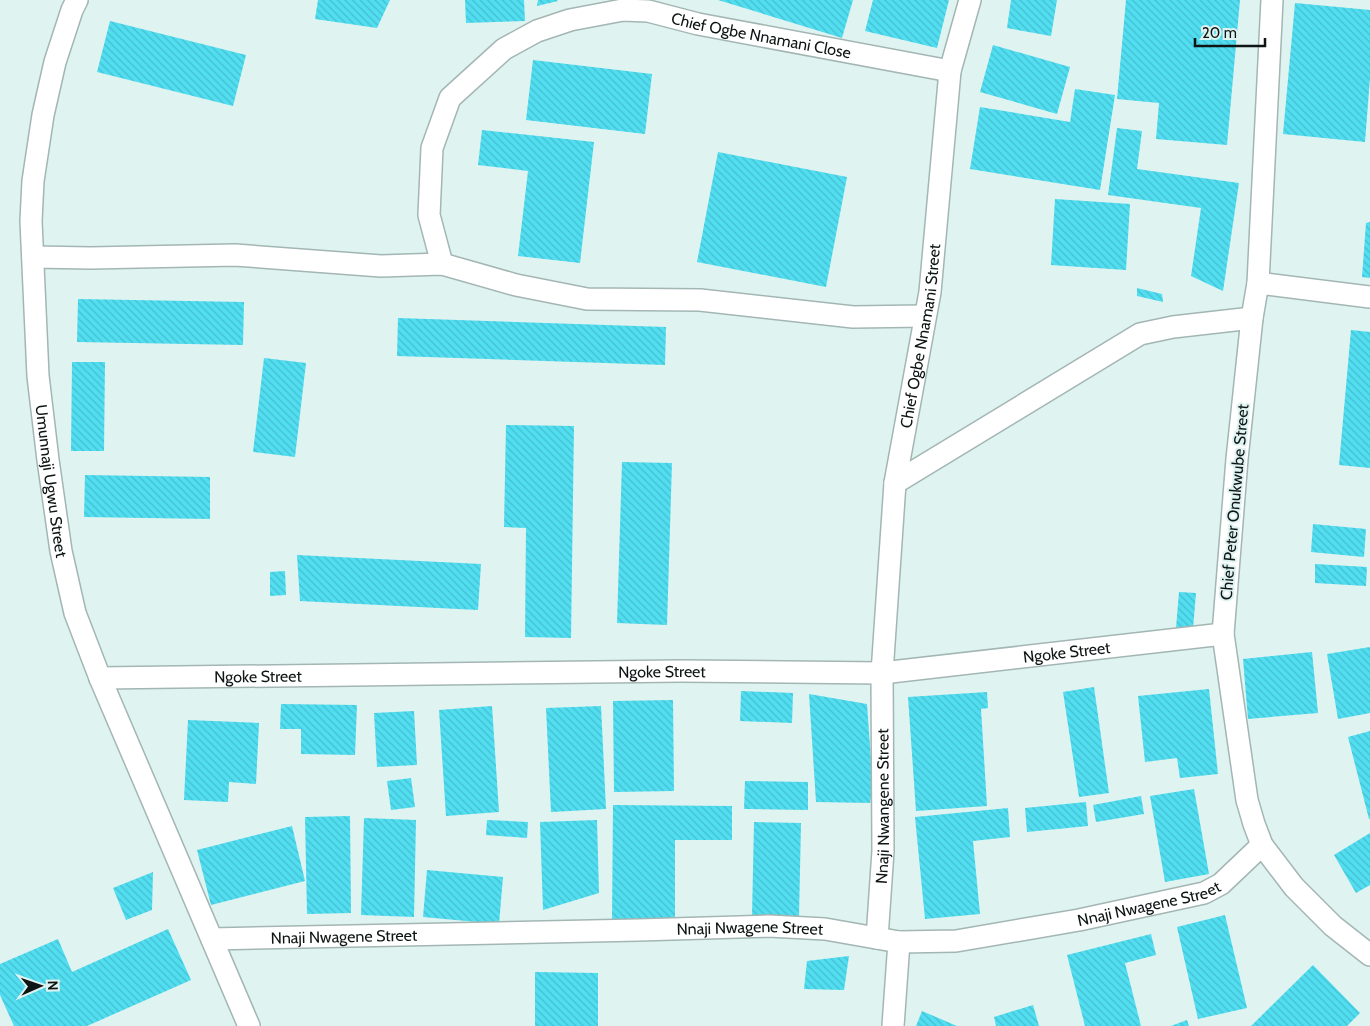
<svg xmlns="http://www.w3.org/2000/svg" width="1370" height="1026" viewBox="0 0 1370 1026" font-family="Cabin,sans-serif">
  <style>
    .building { fill: url(#building-back-hatch) }
    .lines { fill: none; stroke-linecap: round; stroke-linejoin: round }
    .minor-casing { stroke: #a3b6b4; stroke-width: 24 }
    .minor { stroke: #fff; stroke-width: 21 }
    .labels { text-anchor: middle; stroke-width: 4; stroke-linejoin: round; paint-order: stroke }
    .street-label { font-size: 16px; fill: #0e1514; stroke: #dff3f1 }
  </style>
  <defs>
    <pattern id="building-back-hatch" width="6" height="6" patternUnits="userSpaceOnUse" patternTransform="scale(1.25)"><rect width="6" height="6" fill="#51def1"/><path d="M-1 5l2 2M0 0l6 6M5-1l2 2" fill="none" stroke="#45bece"/></pattern>
  </defs>
  <rect width="100%" height="100%" fill="#dff3f1"/>
  <path class="building" d="M318,0H390L377,28L315,19Z
    M465,0H524L525,21L466,23Z
    M538,0H557L558,1L537,6Z
    M718,0H853L842,38Z
    M873,0H949L937,48L865,31Z
    M1011,0H1057L1051,36L1007,28Z
    M1126,0H1240L1227,145L1156,139L1159,103L1117,99Z
    M1295,3L1370,10V78L1365,142L1283,134Z
    M110,21L246,55L233,106L97,72Z
    M993,45L1070,67L1057,114L980,92Z
    M533,60L652,74L645,134L526,120Z
    M1075,89L1115,95L1100,190L970,169L980,107L1070,122Z
    M1117,128L1142,131L1137,169L1239,183L1223,291L1191,276L1201,208L1108,195Z
    M482,130L594,142L580,263L518,256L528,171L478,165Z
    M718,152L847,177L826,287L697,262Z
    M1055,199L1130,204L1126,270L1051,265Z
    M1370,222V278L1362,277L1366,223Z
    M1137,288L1162,294L1163,302L1137,296Z
    M78,299L244,302L243,345L77,342Z
    M398,318L666,327L665,365L397,356Z
    M1351,330L1370,332V468L1339,465Z
    M264,358L306,363L295,457L253,452Z
    M72,362H105L104,451H71Z
    M506,425L574,426L571,638L525,637L526,528L504,527Z
    M622,462L672,463L667,625L617,623Z
    M85,475L210,477V519L84,517Z
    M1313,524L1366,529L1364,557L1311,552Z
    M297,555L481,564L478,610L300,601Z
    M1315,564L1367,567L1366,586L1315,583Z
    M285,571L286,595L270,596V572Z
    M1179,592L1196,593L1193,629L1176,628Z
    M1370,647V713L1338,719L1327,654Z
    M1312,652L1318,713L1248,719L1243,659Z
    M1094,687L1109,793L1079,797L1063,692Z
    M1209,689L1218,774L1180,778L1177,758L1145,762L1138,696Z
    M741,691L793,693L792,723L740,721Z
    M987,692L988,708L981,709L987,806L916,811L908,697Z
    M809,694L867,704L873,788L870,803L816,802Z
    M673,700L674,791L614,792L613,701Z
    M281,704L357,705L355,755L301,754V729H280Z
    M492,706L499,812L446,816L439,710Z
    M601,706L606,809L551,812L546,708Z
    M414,711L417,765L377,767L374,713Z
    M188,720L259,723L256,784L229,782L228,802L184,800Z
    M1370,731V819H1369L1348,737Z
    M411,778L415,807L391,810L387,781Z
    M745,781L808,782V810L744,809Z
    M1194,789L1209,874L1165,882L1150,796Z
    M1141,796L1144,814L1096,822L1093,805Z
    M1086,802L1088,826L1027,832L1025,808Z
    M613,805L732,806V840H675V919H612Z
    M1008,808L1010,837L973,841L980,914L925,919L915,817Z
    M350,816L351,913L307,914L305,817Z
    M364,818L416,820L414,917L361,915Z
    M487,820L528,822L527,838L486,835Z
    M597,820L599,893L543,910L540,822Z
    M754,822L801,823L799,917L752,916Z
    M292,826L305,881L211,905L197,850Z
    M1370,833V885L1356,893L1334,855Z
    M427,870L503,877L499,924L423,917Z
    M153,872L152,910L126,920L113,888Z
    M1225,915L1247,1008L1198,1019L1177,927Z
    M168,929L191,980L87,1026H14L0,995V964L58,939L72,972Z
    M1151,934L1156,955L1125,963L1141,1026H1085L1067,955Z
    M849,956L844,990L804,989L807,961Z
    M1313,965L1360,1013L1347,1026H1251Z
    M535,972L598,973V1026H535Z
    M1033,1005L1039,1026H996L994,1017Z
    M922,1011L957,1026H916Z
    M1187,1020L1189,1026H1171Z"/>
  <g class="lines">
    <defs>
      <g id="minor">
        <path id="s1" d="M77,0L72,10L55,62L43,115L33,181L31,221L38,376L48,460L61,551L75,613L100,678L249,1026"/>
        <path d="M1272,0L1258,283L1252,318L1237,459L1223,634L1247,800L1254,824L1262,845L1294,887L1333,926L1370,955"/>
        <path d="M33,257L91,258L235,255L381,266L442,264L516,285L587,299L700,300L853,317L925,316"/>
        <path id="s2" d="M442,264L429,215L432,148L450,98L504,49L537,31L570,20L623,10L648,11L698,24L950,71"/>
        <path d="M1258,283L1370,297"/>
        <path d="M895,483L1140,334L1173,327L1252,318"/>
        <path id="s3" d="M100,678L681,671L882,673L1223,634"/>
        <path id="s4" d="M877,938L883,851L882,673L895,483L930,292L950,71L970,0"/>
        <path id="s5" d="M212,939L639,930L769,926L825,929L899,942L956,941L1079,920L1204,893L1221,884L1262,845"/>
        <path d="M893,1026L899,942"/>
      </g>
    </defs>
    <use href="#minor" class="minor-casing"/>
    <use href="#minor" class="minor"/>
  </g>
  <g class="labels">
    <g class="street-label">
      <text dy="6" stroke="none"><textPath href="#s2" startOffset="511">Chief Ogbe Nnamani Close</textPath></text>
      <text dy="6" stroke="none"><textPath href="#s4" startOffset="605">Chief Ogbe Nnamani Street</textPath></text>
      <text dy="6" stroke="none"><textPath href="#s1" startOffset="488">Umunnaji Ugwu Street</textPath></text>
      <text transform="translate(1234 502) rotate(-85)" y="6">Chief Peter Onukwube Street</text>
      <text dy="6" stroke="none"><textPath href="#s3" startOffset="968">Ngoke Street</textPath></text>
      <text dy="6" stroke="none"><textPath href="#s3" startOffset="562">Ngoke Street</textPath></text>
      <text dy="6" stroke="none"><textPath href="#s3" startOffset="158">Ngoke Street</textPath></text>
      <text dy="6" stroke="none"><textPath href="#s4" startOffset="132">Nnaji Nwangene Street</textPath></text>
      <text dy="6" stroke="none"><textPath href="#s5" startOffset="942">Nnaji Nwagene Street</textPath></text>
      <text dy="6" stroke="none"><textPath href="#s5" startOffset="538">Nnaji Nwagene Street</textPath></text>
      <text dy="6" stroke="none"><textPath href="#s5" startOffset="132">Nnaji Nwagene Street</textPath></text>
    </g>
  </g>
  <g transform="translate(40 986) rotate(88)" stroke="#dff3f1" stroke-width="4" paint-order="stroke">
  <path d="M0-4L9 19L0 12L-9 19Z" fill="#0e1514"/>
  <text y="-8" font-size="14" font-weight="bold" text-anchor="middle" fill="#0e1514">N</text>
  </g>
  <path d="M1195 38v8h70v-8" fill="none" stroke="#0e1514" stroke-width="2.5"/>
  <text x="1202" y="38" font-size="15" fill="#0e1514" stroke="#dff3f1" stroke-width="4" paint-order="stroke">20 m</text>
</svg>
